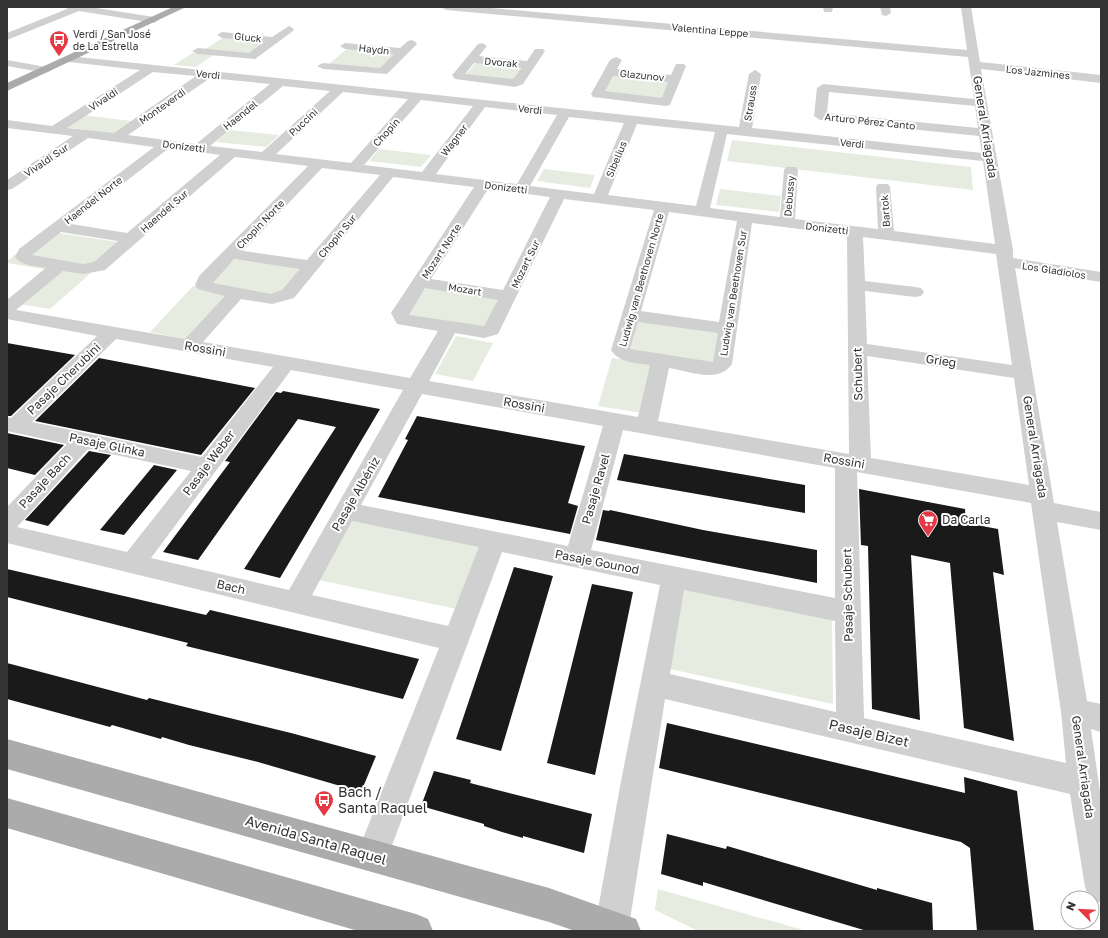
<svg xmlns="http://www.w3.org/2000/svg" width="1108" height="938" viewBox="0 0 1108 938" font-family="'Golos Text',sans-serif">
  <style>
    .green { fill: #e6ecdf }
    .building { fill: #1a1a1a }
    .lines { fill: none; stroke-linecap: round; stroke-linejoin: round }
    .minor { fill: #d0d0d0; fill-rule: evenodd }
    .major { fill: #ababab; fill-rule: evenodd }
    .labels { text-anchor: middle; stroke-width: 4; stroke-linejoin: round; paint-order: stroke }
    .far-street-label { font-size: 10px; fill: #333; stroke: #fff }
    .far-poi-label { font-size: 10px; fill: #333; stroke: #fff; text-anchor: start }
    .street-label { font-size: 12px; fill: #333; stroke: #fff }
    .poi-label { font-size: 12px; fill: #333; stroke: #fff; text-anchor: start }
    .near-street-label { font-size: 14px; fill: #333; stroke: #fff }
    .near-poi-label { font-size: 14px; fill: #333; stroke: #fff; text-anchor: start }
  </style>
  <rect width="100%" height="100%" fill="#fff"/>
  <path class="green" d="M224,37L270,41L250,55L204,50Z
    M348,48L398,53L381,70L329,64Z
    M194,52L215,54L196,67L174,65Z
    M476,63L524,67L515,81L465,75Z
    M614,74L670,81L662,99L603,92Z
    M83,115L132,121L114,134L64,127Z
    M230,130L279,135L266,147L216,142Z
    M732,140L971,167L973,190L727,161Z
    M379,149L431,155L421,167L369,161Z
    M544,169L595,175L590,188L537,181Z
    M720,189L781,196L779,212L716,205Z
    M45,231L125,243L50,309L7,302V300L44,269L7,263V261Z
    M231,259L306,268L285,293L274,296L234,290L189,340L150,332L192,287L209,281Z
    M426,287L500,298L484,327L407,316Z
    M639,318L720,331L713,365L629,352Z
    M456,336L493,343L473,381L435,374Z
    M612,358L654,364L642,413L598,406Z
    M346,520L481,546L457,609L314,579Z
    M682,589L832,618L833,704L670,669Z
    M658,889L807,931H698L655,910Z"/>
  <path class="building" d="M7,343L75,355L11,416H7Z
    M99,358L188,375L255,388L201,455L35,421Z
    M283,391L380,409L280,578L244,569L336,427L298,419L198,560L163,552L230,462L225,461L276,392L281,393Z
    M417,416L585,446L568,503L578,506L570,534L378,497L408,440L405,439Z
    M7,433L64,445L35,475L7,468Z
    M89,451L111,455L48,526L25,520Z
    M624,454L805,485V513L617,480Z
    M154,465L177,470L124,535L100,530Z
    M859,489L965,509L966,523L998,529L1004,575L993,572L1014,741L964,728L950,563L911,555L920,720L872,709L868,546L861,545Z
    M603,510L609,511L610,510L703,530L817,550V583L596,540Z
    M514,567L553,576L501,751L456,739Z
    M7,569L206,615L210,610L419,659L403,699L186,646L188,643L7,597Z
    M592,584L633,592L595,775L547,763Z
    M7,663L147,700L149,698L193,709L291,733L376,756L361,792L258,762L189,745L162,737L161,739L112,725L110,727L7,699Z
    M667,723L965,793L964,777L1017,791L1034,931H977L970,848L961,842L659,768Z
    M434,771L471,780L470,783L592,814L584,853L523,836V838L502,832L484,826V824L421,806Z
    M667,834L726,849L727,846L877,890V888L932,903L933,931H867L703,882V886L661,874Z"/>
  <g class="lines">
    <path class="minor" d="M66,7H90L154,17L159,20L154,23L79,11L7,40V33L67,9Z
      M441,7H480L967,50L961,7H971L980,62L1101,75V83L981,69L1013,250V258L1101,272V282L1015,268L1054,503L1101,512V530L1057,522L1087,701L1101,704V732L1091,729L1101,798V903L1089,898L1085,887L1070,794L665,699L629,926L627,931H597L595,926L621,781L660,585L502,552L388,856L383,867L372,872L361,867L356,856L439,648L7,543V507L67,444L7,431V417L11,418L97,336L7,319V300L46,268C36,266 21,266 15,257L19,249L154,147L88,138L12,189L7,190V180L73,136L7,128V120L52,126L140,70L69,62L65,61L63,59L65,57L69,56L739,127L749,74L755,70L761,74L752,128L982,153L979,136L820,120L814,116L817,88L823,84L974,99L968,57L446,10ZM153,72L196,76L114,133L67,128ZM210,78L270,84L196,144L128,135ZM283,86L330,91L262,152L210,146ZM343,92L408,99L351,163L276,154ZM829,92L975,106L978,128L827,113ZM421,100L473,106L422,172L364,165ZM485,107L557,115L517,184L436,174ZM569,117L624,123L594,194L530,186ZM637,124L715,132L696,206L608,195ZM727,134L983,161L995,244L894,231L890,187L888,184H878L876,187L878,229L795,219L798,170L796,167H786L784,170L780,217L710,208ZM169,148L220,155L127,233L71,224ZM235,157L308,166L199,276L195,285L198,289L225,296L185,339L16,310L63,271L83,274L105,270ZM322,168L380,175L307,260L243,251ZM393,177L474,187L391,313L397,324L438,331L410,378L203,342L241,299L272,304L294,298ZM488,189L550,197L503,290L431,279ZM564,199L654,210L611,350C619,363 636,363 650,365L638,417L429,381L455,333L484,338L498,334ZM669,212L737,221L719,322L641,311ZM752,223L847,235L849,454L658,421L669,368C688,371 719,384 732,364ZM61,232L118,241L94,262L83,264L32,255ZM863,237L996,254L1012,365L867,344L865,291L915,297L921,296L924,292L921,288L915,287L865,281ZM234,259L300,269L282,290L271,294L213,283ZM425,288L498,300L484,326L409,315ZM638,322L718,333L713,362L630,349ZM116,339L273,367L202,457L32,422ZM867,356L1014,378L1029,485L871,458ZM291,370L403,390L289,590L151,558ZM422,394L603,426L568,546L361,505ZM623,430L835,468V598L591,550ZM88,449L191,471L127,552L17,527ZM857,472L1031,503L1061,712L1066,763L864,718ZM352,521L479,547L448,626L312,595ZM684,590L835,621L836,712L670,674Z
      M823,7H833L832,12H824Z
      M880,7H890L891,13L886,16L882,15Z
      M289,26L294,29L293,31L255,59L198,54L192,51L198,48L249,53L264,42L222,38L217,35L222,32L272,37Z
      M412,40L417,43L416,45L387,74L323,69L317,66L323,63L380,68L394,54L345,49L340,46L345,43L400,48L408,41Z
      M482,43L487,46L479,56L527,61L535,49H543L545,51L523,84L515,87L455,79L452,75L454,73L478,44ZM474,63L522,68L513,79L465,74Z
      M616,57L622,60L617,69L671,75L676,64H684L686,66L670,105L666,106L593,97L591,94L610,60ZM613,76L668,82L662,98L605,91Z
      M7,60L46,67L52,70L46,73L7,66Z"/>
    <path class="major" d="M173,7H186L7,91V83Z
      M7,739L549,888L636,919L641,931H575L549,922L7,769Z
      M7,798L416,914L428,919L433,931H358L7,828Z"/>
  </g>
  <defs>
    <symbol id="bus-pin" viewBox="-11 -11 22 30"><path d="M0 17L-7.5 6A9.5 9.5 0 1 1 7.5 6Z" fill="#e63946" stroke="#fff"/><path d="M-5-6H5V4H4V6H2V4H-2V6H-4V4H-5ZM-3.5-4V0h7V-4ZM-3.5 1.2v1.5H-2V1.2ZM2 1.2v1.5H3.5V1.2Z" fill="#fff"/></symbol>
    <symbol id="supermarket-pin" viewBox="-11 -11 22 30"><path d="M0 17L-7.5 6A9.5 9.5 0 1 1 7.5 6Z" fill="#e63946" stroke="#fff"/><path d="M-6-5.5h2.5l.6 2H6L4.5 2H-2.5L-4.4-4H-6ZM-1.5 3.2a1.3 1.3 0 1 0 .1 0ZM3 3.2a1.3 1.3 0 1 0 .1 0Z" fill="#fff"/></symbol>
  </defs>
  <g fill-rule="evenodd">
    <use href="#bus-pin" x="48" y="29" width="22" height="30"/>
    <use href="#supermarket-pin" x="917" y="509" width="22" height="30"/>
    <use href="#bus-pin" x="313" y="789" width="22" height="30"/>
  </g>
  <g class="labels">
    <g class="far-street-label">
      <text transform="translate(710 30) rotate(5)" y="4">Valentina Leppe</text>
      <text transform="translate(248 37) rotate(6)" y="4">Gluck</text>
      <text transform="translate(374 49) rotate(6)" y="4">Haydn</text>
      <text transform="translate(501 62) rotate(5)" y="4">Dvorak</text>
      <text transform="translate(1038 72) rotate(6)" y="4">Los Jazmines</text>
      <text transform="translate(208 74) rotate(6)" y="4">Verdi</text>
      <text transform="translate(642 75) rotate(6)" y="4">Glazunov</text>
      <text transform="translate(103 99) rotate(-33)" y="4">Vivaldi</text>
      <text transform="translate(750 103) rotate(-81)" y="4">Strauss</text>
      <text transform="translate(162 106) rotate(-35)" y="4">Monteverdi</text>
      <text transform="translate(530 109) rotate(6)" y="4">Verdi</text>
      <text transform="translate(240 115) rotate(-39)" y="4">Haendel</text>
      <text transform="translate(870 121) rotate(6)" y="4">Arturo Pérez Canto</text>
      <text transform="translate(303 122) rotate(-43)" y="4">Puccini</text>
      <text transform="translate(386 132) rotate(-48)" y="4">Chopin</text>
      <text transform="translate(454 140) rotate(-53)" y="4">Wagner</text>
      <text transform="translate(852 143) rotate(6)" y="4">Verdi</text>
      <text transform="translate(184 146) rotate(7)" y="4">Donizetti</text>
      <text transform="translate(616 159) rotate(-67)" y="4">Sibelius</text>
      <text transform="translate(46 160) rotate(-34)" y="4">Vivaldi Sur</text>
      <text transform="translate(506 187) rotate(7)" y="4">Donizetti</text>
      <text transform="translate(789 196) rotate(-85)" y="4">Debussy</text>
      <text transform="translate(93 200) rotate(-38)" y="4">Haendel Norte</text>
      <text transform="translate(164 211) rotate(-41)" y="4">Haendel Sur</text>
      <text transform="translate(885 211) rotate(-94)" y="4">Bartok</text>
      <text transform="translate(260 224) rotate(-46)" y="4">Chopin Norte</text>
      <text transform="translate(827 228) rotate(7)" y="4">Donizetti</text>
      <text transform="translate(337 236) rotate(-50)" y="4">Chopin Sur</text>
      <text transform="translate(441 251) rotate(-57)" y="4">Mozart Norte</text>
      <text transform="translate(525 264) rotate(-64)" y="4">Mozart Sur</text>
      <text transform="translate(1054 270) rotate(9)" y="4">Los Gladiolos</text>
      <text transform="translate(641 280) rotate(-74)" y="4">Ludwig van Beethoven Norte</text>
      <text transform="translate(465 289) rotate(9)" y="4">Mozart</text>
      <text transform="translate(733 293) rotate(-81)" y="4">Ludwig van Beethoven Sur</text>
    </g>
    <g class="far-poi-label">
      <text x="73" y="38">Verdi / San José<tspan x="73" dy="12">de La Estrella</tspan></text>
    </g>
    <g class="street-label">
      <text transform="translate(985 127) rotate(81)" y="4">General Arriagada</text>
      <text transform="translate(205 349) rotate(10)" y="4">Rossini</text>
      <text transform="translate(941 361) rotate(8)" y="4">Grieg</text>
      <text transform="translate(858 374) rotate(-91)" y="4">Schubert</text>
      <text transform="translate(64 379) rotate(-44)" y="4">Pasaje Cherubini</text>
      <text transform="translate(524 405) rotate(10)" y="4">Rossini</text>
      <text transform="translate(107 445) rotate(12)" y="4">Pasaje Glinka</text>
      <text transform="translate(1035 447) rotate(81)" y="4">General Arriagada</text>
      <text transform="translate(844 461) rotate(10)" y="4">Rossini</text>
      <text transform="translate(209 463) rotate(-53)" y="4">Pasaje Weber</text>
      <text transform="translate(45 481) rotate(-47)" y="4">Pasaje Bach</text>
      <text transform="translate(596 489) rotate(-74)" y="4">Pasaje Ravel</text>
      <text transform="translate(356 494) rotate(-60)" y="4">Pasaje Albéniz</text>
      <text transform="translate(597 562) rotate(11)" y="4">Pasaje Gounod</text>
      <text transform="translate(231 587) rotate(13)" y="4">Bach</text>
      <text transform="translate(848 595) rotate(-91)" y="4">Pasaje Schubert</text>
      <text transform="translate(1083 767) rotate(82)" y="4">General Arriagada</text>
    </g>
    <g class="poi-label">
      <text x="942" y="524">Da Carla</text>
    </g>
    <g class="near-street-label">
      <text transform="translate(869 733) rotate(13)" y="5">Pasaje Bizet</text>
      <text transform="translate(316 840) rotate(16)" y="5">Avenida Santa Raquel</text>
    </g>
    <g class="near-poi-label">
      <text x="338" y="797">Bach /<tspan x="338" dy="16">Santa Raquel</tspan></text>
    </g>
  </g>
  <rect width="1108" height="938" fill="none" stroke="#333333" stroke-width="16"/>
  <g transform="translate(1080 910) rotate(294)"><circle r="19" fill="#ffffff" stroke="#adadad"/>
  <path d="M0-3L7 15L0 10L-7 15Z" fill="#e63946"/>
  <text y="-6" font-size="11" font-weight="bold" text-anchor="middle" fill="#333333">N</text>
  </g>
</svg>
